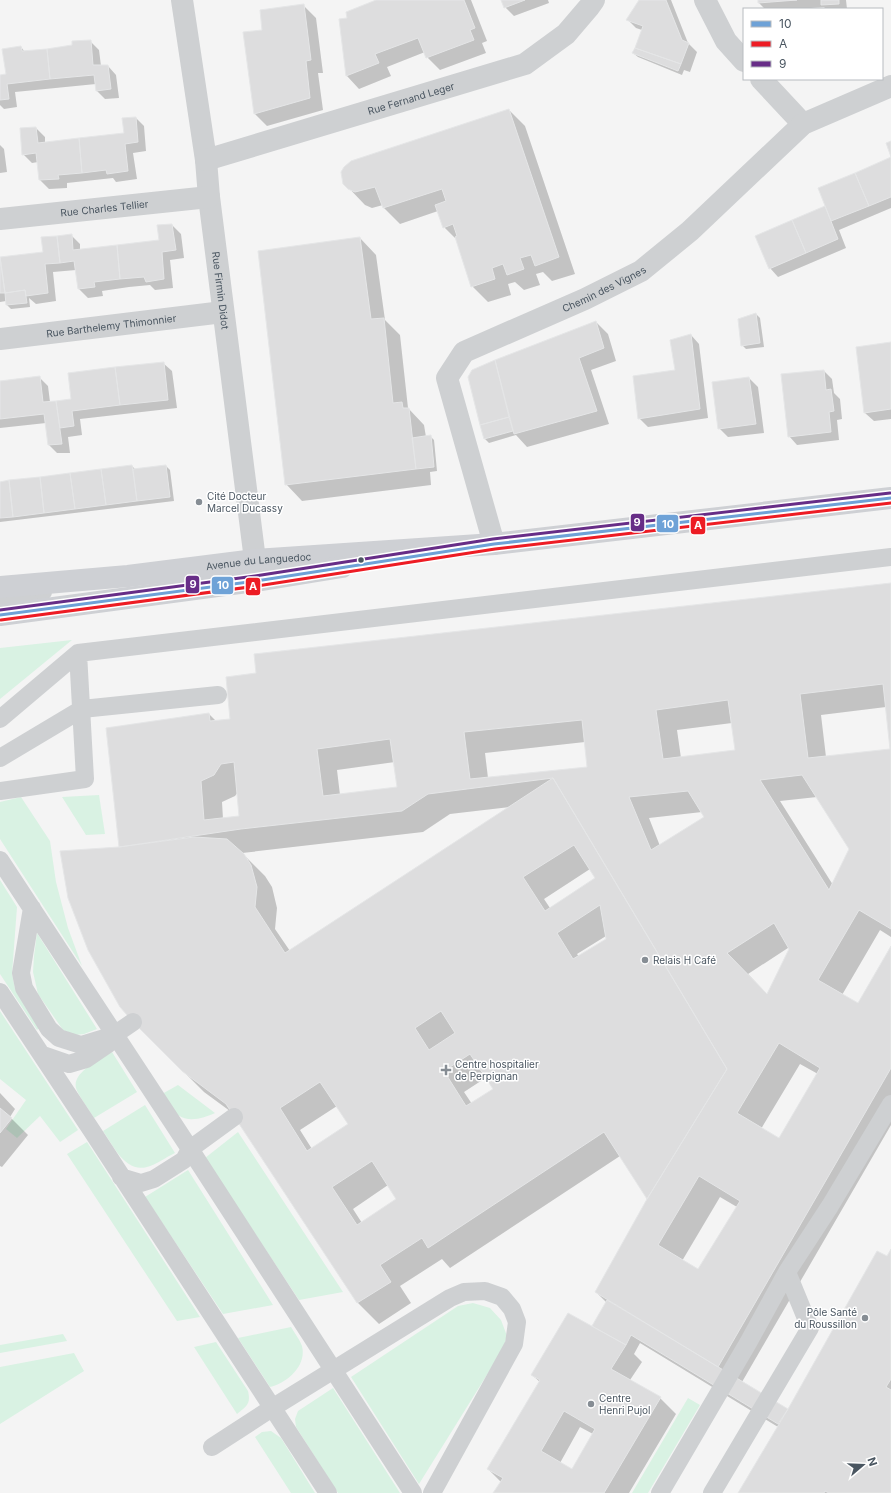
<svg xmlns="http://www.w3.org/2000/svg" width="891" height="1493" viewBox="0 0 891 1493" font-family="Inter,sans-serif">
  <style>
    .green { fill: #d9f2e3 }
    .shadow { fill: #0003; fill-rule: evenodd }
    .building { fill: #ddddde; stroke: #e5e6e7; fill-rule: evenodd }
    .lines { fill: none; stroke-linecap: round; stroke-linejoin: round }
    .lane { stroke: #ced0d2; stroke-width: 18 }
    .street { stroke: #ced0d2; stroke-width: 22 }
    .secondary { stroke: #ced0d4; stroke-width: 22 }
    .bus-1-casing { stroke: #fff; stroke-width: 6 }
    .bus-2-casing { stroke: #fff; stroke-width: 6 }
    .bus-3-casing { stroke: #fff; stroke-width: 6 }
    .bus-1 { stroke: #6ea2d7; stroke-width: 3 }
    .bus-2 { stroke: #ed1c24; stroke-width: 3 }
    .bus-3 { stroke: #672d87; stroke-width: 3 }
    .poi-dot { fill: #868d94; stroke: #fff; stroke-width: 1.5 }
    .bus-dot { fill: #4a5661; stroke: #fff; stroke-width: 1.5 }
    .labels { text-anchor: middle; stroke-width: 3; stroke-linejoin: round; paint-order: stroke }
    .street-label { font-size: 10px; fill: #4a5661; stroke: #fff }
    .poi-label { font-size: 10px; fill: #4a5661; stroke: #fff; text-anchor: start }
    .line-badge { stroke: #fff; stroke-width: 1.5 }
    .badge-label { font-size: 11px; text-anchor: middle; font-weight: bold; fill: #fff }
  </style>
  <rect width="100%" height="100%" fill="#f4f4f4"/>
  <path class="green" d="M72,640L0,699V648Z
    M99,795L105,834L86,835L62,797Z
    M21,797L50,841L56,882L68,928L82,966L0,839V802Z
    M0,880L17,907L12,974L15,989L39,1028L37,1030L0,974Z
    M37,933L97,1029L84,1034L75,1035L63,1030L38,994L33,972L34,956Z
    M0,1011L78,1130L60,1142L40,1116L17,1138L6,1129L26,1100L0,1079Z
    M112,1052L137,1092L94,1118C90,1111 78,1095 76,1088C72,1072 101,1059 112,1052Z
    M178,1085L215,1113C204,1118 189,1123 178,1115C172,1110 167,1100 162,1094Z
    M145,1105L175,1153C166,1157 156,1165 147,1167C125,1173 113,1145 103,1131Z
    M238,1132L343,1292L299,1300L205,1158Z
    M87,1142L200,1317L177,1321L67,1154Z
    M188,1170L273,1305L223,1314L145,1197Z
    M473,1303L490,1308L501,1320L507,1336L503,1349L419,1484L351,1377L458,1306Z
    M291,1327C294,1332 300,1340 302,1346C307,1366 287,1383 270,1387L238,1338Z
    M63,1334L67,1341L0,1353V1345Z
    M216,1342L248,1391C251,1404 247,1406 237,1414L194,1347Z
    M74,1353L84,1371L0,1424V1367Z
    M333,1388L400,1493H338L296,1427L295,1419L298,1411Z
    M688,1398L700,1405L648,1493H632Z
    M271,1431L281,1438L315,1493H291L255,1437L262,1432Z"/>
  <path class="shadow" d="M379,0H471L487,41L482,43L486,53L440,70L427,57L425,52L387,67L391,76L359,89L347,76L340,20L348,19Z
    M503,0H548L549,3L514,16L505,7Z
    M640,0H671L688,43L697,52L690,72L684,70L682,75L638,57L633,53L642,30L636,28L628,20Z
    M759,0H846L847,9H826L824,7L798,9H765L759,3Z
    M303,5L316,18L323,73H318L323,110L267,126L255,114L263,31Z
    M90,41L99,50L101,66H108L116,75L119,98L105,99L97,91L96,84L15,92L17,107L4,109L0,105V76L7,75L21,47L25,52L73,46Z
    M509,110L525,126L575,274L552,281L543,272L536,274L540,285L524,290L515,282L508,284L511,295L488,302L472,286L457,240L444,227L438,211L400,224L384,208L383,205L372,208L365,205L344,183Z
    M136,118L144,126L146,151L133,153L137,179L116,182L113,178L67,183V188L49,189L40,180L38,162L32,163L23,154L36,128L45,137V143L125,134Z
    M0,145L4,149L7,172L0,173Z
    M891,158V208L839,230L846,248L778,277L770,268L756,236L826,207Z
    M172,225L181,234L184,258L170,260L173,288L155,290L150,285L129,287L102,291L103,296L88,298L79,289L76,270L53,272L56,301L36,304L29,298L30,307L11,309L7,305L6,301L0,302V258L44,253L71,235L80,244V250L160,241Z
    M360,238L376,255L385,320L400,335L408,408L424,425L426,437L430,436L434,440L437,471L430,472L431,485L302,501L286,484Z
    M756,314L760,318L764,347L746,349L742,345Z
    M596,322L608,334L616,361L591,370L609,424L527,447L516,435L489,443L485,439L473,371Z
    M691,335L699,344L708,418L648,427L639,418L676,370Z
    M891,343V419L874,421L865,413Z
    M163,363L172,371L177,408L80,419L82,435L68,437L70,453H57L49,445L46,423L0,428V382L39,377L48,386L50,402L72,400Z
    M824,371L832,379L834,393L840,399L842,419L837,420L839,440L797,445L789,436Z
    M749,378L758,387L764,433L728,437L719,428Z
    M132,466L135,469L166,466L170,470L174,501L0,522V482Z
    M891,584V748L886,707L821,715L826,757L891,750V937L880,930L842,995L858,1004L891,948V1125L742,1382L788,1411L891,1251V1493H740L778,1427L640,1343L634,1354L642,1362L630,1380L660,1398L676,1414L629,1493H494L501,1482L488,1469L540,1382L532,1375L592,1328L607,1303L596,1292L648,1199L620,1156L450,1268L442,1259L400,1286L411,1303L379,1324L358,1303L234,1114L204,1092L134,1022L120,848L107,728L209,714L217,722L231,720ZM732,723L736,751L681,758L677,730ZM585,742L588,768L488,778L485,753ZM395,762L398,788L340,795L337,770ZM238,792L240,817L223,819L222,802L235,796ZM817,797L850,849L833,885L780,801ZM511,807L290,951L275,929L277,908L272,887L265,876L242,853L423,832L450,814ZM702,812L705,817L660,846L649,818ZM590,869L597,879L550,908L544,899ZM606,936L607,939L579,957L577,954ZM791,946L768,995L748,974ZM800,1064L818,1074L779,1140L761,1129ZM487,1077L494,1089L472,1104L464,1092ZM337,1106L349,1125L312,1149L300,1130ZM388,1185L398,1200L362,1223L353,1209ZM720,1197L737,1207L699,1271L682,1261ZM580,1427L593,1434L572,1470L560,1463Z
    M0,1093L15,1109L10,1117L28,1135L2,1167L0,1166Z"/>
  <path class="building" d="M376,0H464L475,28L470,30L474,40L426,58L418,38L375,54L379,63L346,76L339,19L347,18L346,12Z
    M501,0H525L504,8Z
    M639,0H666L682,40L689,43L681,64L635,48L643,26L626,20Z
    M758,0H797L758,3Z
    M821,0H839V4L821,5Z
    M304,4L311,60L306,61L310,98L254,114L243,32L262,30L260,10Z
    M91,40L93,65H108L111,89L96,91L94,75L50,79L47,49L72,45V41Z
    M21,46L22,51L47,49L50,79L7,84L9,99L0,100V75L6,74L2,49Z
    M635,48L681,64L678,71L632,53Z
    M509,109L559,257L535,266L531,255L520,258L524,269L507,275L503,264L492,268L495,279L471,287L455,237L457,236L453,224L443,228L435,205L446,201L442,189L383,208L375,187L355,192L348,189L343,184L341,172L344,167L351,161Z
    M136,117L138,142L125,144L128,171L107,174L106,170L82,173L79,138L124,133L122,118Z
    M36,127L38,143L79,138L82,173L58,175L59,179L39,180L36,153L22,155L20,128Z
    M891,141V157L886,143Z
    M891,157V197L869,206L855,173Z
    M855,173L869,206L831,221L818,188Z
    M825,206L838,239L806,253L792,220Z
    M792,220L806,253L769,269L755,236Z
    M172,224L176,250L162,252L164,279L146,282L144,277L120,279L117,245L159,240L157,225Z
    M72,234L73,250L117,245L120,279L94,282L95,287L78,289L74,261L60,263L57,236Z
    M57,236L60,263L45,264L48,293L26,296L25,290L5,293L0,257L43,252L41,237Z
    M360,237L371,319L384,318L393,403L402,402L403,408H409L416,469L285,485L258,251Z
    M0,257L5,293H0Z
    M25,290L27,303L6,305L5,293Z
    M756,313L760,343L741,346L738,319Z
    M596,321L604,348L579,358L597,411L514,434L495,360Z
    M691,334L700,409L638,419L633,376L675,370L670,340Z
    M891,342V409L864,413L856,347Z
    M495,360L509,417L480,425L468,377L472,370Z
    M164,362L168,400L120,405L115,367Z
    M115,367L120,405L72,411L74,426L60,428L56,401L71,399L68,373Z
    M824,370L826,390L831,389L834,411L829,412L831,432L788,437L781,374Z
    M40,376L43,402L56,401L62,444L48,445L44,414L0,419V381Z
    M749,377L756,424L718,429L712,382Z
    M509,417L513,431L484,439L480,425Z
    M431,435L434,467L416,469L412,438Z
    M132,465L137,501L106,505L101,469Z
    M166,465L170,497L137,501L133,469Z
    M101,469L106,505L75,509L70,473Z
    M70,473L75,509L44,513L40,477Z
    M40,477L44,513L13,517L9,480Z
    M9,480L13,517L0,518V482Z
    M891,583V929L859,910L818,980L858,1003L891,946V1068L718,1367L595,1292L647,1199L727,1069L553,778L428,794L402,811L241,829L119,847L106,728L209,713L210,721L230,719L226,677L256,673L254,654ZM883,684L890,749L808,758L800,694ZM728,700L735,750L663,759L656,710ZM582,720L587,767L470,779L464,732ZM390,739L397,787L323,796L317,749ZM234,762L239,816L204,820L201,781L214,775L221,764ZM802,775L849,849L829,890L760,780ZM688,791L704,817L651,850L629,797ZM774,923L789,949L767,994L727,953ZM779,1043L820,1068L779,1138L737,1113ZM699,1176L740,1201L698,1269L658,1245Z
    M553,778L727,1069L647,1199L604,1132L428,1248L422,1238L380,1265L391,1282L357,1303L226,1104L182,1071L133,1022L120,1007L88,950L68,898L60,851L119,847L194,837L227,839L244,854L251,865L257,887L255,907L285,953ZM574,845L595,878L545,911L523,877ZM600,905L606,939L573,959L557,933ZM441,1011L455,1033L429,1050L415,1028ZM470,1054L493,1089L466,1106L444,1071ZM320,1082L348,1124L307,1151L280,1108ZM372,1161L396,1199L357,1225L332,1187Z
    M0,1108L12,1118L0,1133Z
    M891,1249V1379L886,1387L891,1390V1493H829L825,1491L824,1493H738L788,1409L877,1251L887,1256Z
    M607,1300L788,1409L778,1424L631,1335L626,1345L592,1326Z
    M568,1313L626,1345L611,1369L661,1397L604,1493H493L503,1478L487,1469L540,1380L531,1375ZM564,1411L595,1429L572,1469L541,1451Z"/>
  <g class="lines">
    <path class="lane" d="M0,600L43,592
      M0,719L78,653L891,557
      M0,758L82,709L218,695
      M0,791L85,779L78,653
      M0,860L190,1149L413,1493
      M32,908L21,973L24,988L49,1029L59,1038L81,1045L114,1035L108,1044L86,1059L69,1064L43,1055
      M0,992L92,1131L328,1493
      M114,1035L133,1022
      M121,1177L141,1183L154,1179L184,1160L190,1149L234,1117
      M212,1447L272,1408L450,1298L464,1292L485,1291L502,1297L512,1309L517,1322L514,1344L432,1493
      M660,1493L748,1343L787,1272L830,1206L891,1104
      M712,1493L810,1328L787,1272"/>
    <g class="street">
      <path id="s1" d="M182,0L206,160L209,197L255,560L256,578"/>
      <path d="M705,0L726,41L744,61"/>
      <path d="M761,79L803,124"/>
      <path id="s2" d="M206,160L525,64L566,34L589,7L594,0"/>
      <path id="s3" d="M0,219L209,197"/>
      <path id="s4" d="M0,339L223,312"/>
      <path id="s5" d="M494,544L447,378L464,352L585,299L641,271L690,231L803,124L891,86"/>
    </g>
    <g class="secondary">
      <path id="s6" d="M0,587L128,576L255,560L494,544L891,498"/>
      <path d="M0,615L256,581L342,567"/>
    </g>
    <defs>
      <path id="bus-1" d="M0,615L256,581L494,544L891,498"/>
      <path id="bus-2" d="M1,620L257,586L495,549L891,503"/>
      <path id="bus-3" d="M0,610L255,576L493,539L890,493"/>
    </defs>
    <use href="#bus-1" class="bus-1-casing"/>
    <use href="#bus-2" class="bus-2-casing"/>
    <use href="#bus-3" class="bus-3-casing"/>
    <use href="#bus-1" class="bus-1"/>
    <use href="#bus-2" class="bus-2"/>
    <use href="#bus-3" class="bus-3"/>
  </g>
  <g class="poi-dot">
    <circle cx="199" cy="502" r="4"/>
    <circle cx="645" cy="960" r="4"/>
    <path d="M444 1064h4v4h4v4h-4v4h-4v-4h-4v-4h4z"/>
    <circle cx="865" cy="1318" r="4"/>
    <circle cx="591" cy="1404" r="4"/>
  </g>
  <circle class="bus-dot" cx="361" cy="560" r="3.5"/>
  <g class="labels">
    <g class="street-label">
      <text dy="4" stroke="none"><textPath href="#s2" startOffset="214">Rue Fernand Leger</textPath></text>
      <text dy="4" stroke="none"><textPath href="#s3" startOffset="105">Rue Charles Tellier</textPath></text>
      <text dy="4" stroke="none"><textPath href="#s5" startOffset="357">Chemin des Vignes</textPath></text>
      <text dy="4" stroke="none"><textPath href="#s1" startOffset="293">Rue Firmin Didot</textPath></text>
      <text dy="4" stroke="none"><textPath href="#s4" startOffset="112">Rue Barthelemy Thimonnier</textPath></text>
      <text dy="4" stroke="none"><textPath href="#s6" startOffset="260">Avenue du Languedoc</textPath></text>
    </g>
    <g class="poi-label">
      <text x="207" y="500">Cité Docteur<tspan x="207" dy="12">Marcel Ducassy</tspan></text>
      <text x="653" y="964">Relais H Café</text>
      <text x="455" y="1068">Centre hospitalier<tspan x="455" dy="12">de Perpignan</tspan></text>
      <text x="857" y="1316" text-anchor="end">Pôle Santé<tspan x="857" dy="12">du Roussillon</tspan></text>
      <text x="599" y="1402">Centre<tspan x="599" dy="12">Henri Pujol</tspan></text>
    </g>
  </g>
  <g class="line-badge">
    <rect x="630" y="513" width="15" height="19" rx="4" fill="#672d87"/>
    <rect x="656" y="514" width="23" height="19" rx="4" fill="#6ea2d7"/>
    <rect x="690" y="516" width="16" height="19" rx="4" fill="#ed1c24"/>
    <rect x="185" y="575" width="15" height="19" rx="4" fill="#672d87"/>
    <rect x="211" y="576" width="23" height="19" rx="4" fill="#6ea2d7"/>
    <rect x="245" y="577" width="16" height="19" rx="4" fill="#ed1c24"/>
  </g>
  <g class="badge-label">
    <text x="637" y="526">9</text>
    <text x="668" y="528">10</text>
    <text x="698" y="529">A</text>
    <text x="193" y="588">9</text>
    <text x="223" y="589">10</text>
    <text x="253" y="590">A</text>
  </g>
  <rect x="743" y="8" width="140" height="72" fill="#ffffff" stroke="#b7bbc0"/>
  <rect x="751" y="21" width="20" height="6" fill="#6ea2d7" stroke="#b7bbc0"/>
  <text x="779" y="28" font-size="12" fill="#4a5661">10</text>
  <rect x="751" y="41" width="20" height="6" fill="#ed1c24" stroke="#b7bbc0"/>
  <text x="779" y="48" font-size="12" fill="#4a5661">A</text>
  <rect x="751" y="61" width="20" height="6" fill="#672d87" stroke="#b7bbc0"/>
  <text x="779" y="68" font-size="12" fill="#4a5661">9</text>
  <g transform="translate(863 1465) rotate(71)" stroke="#ffffff" stroke-width="3" paint-order="stroke">
  <path d="M0-3L7 15L0 10L-7 15Z" fill="#4a5661"/>
  <text y="-6" font-size="11" font-weight="bold" text-anchor="middle" fill="#4a5661">N</text>
  </g>
</svg>
